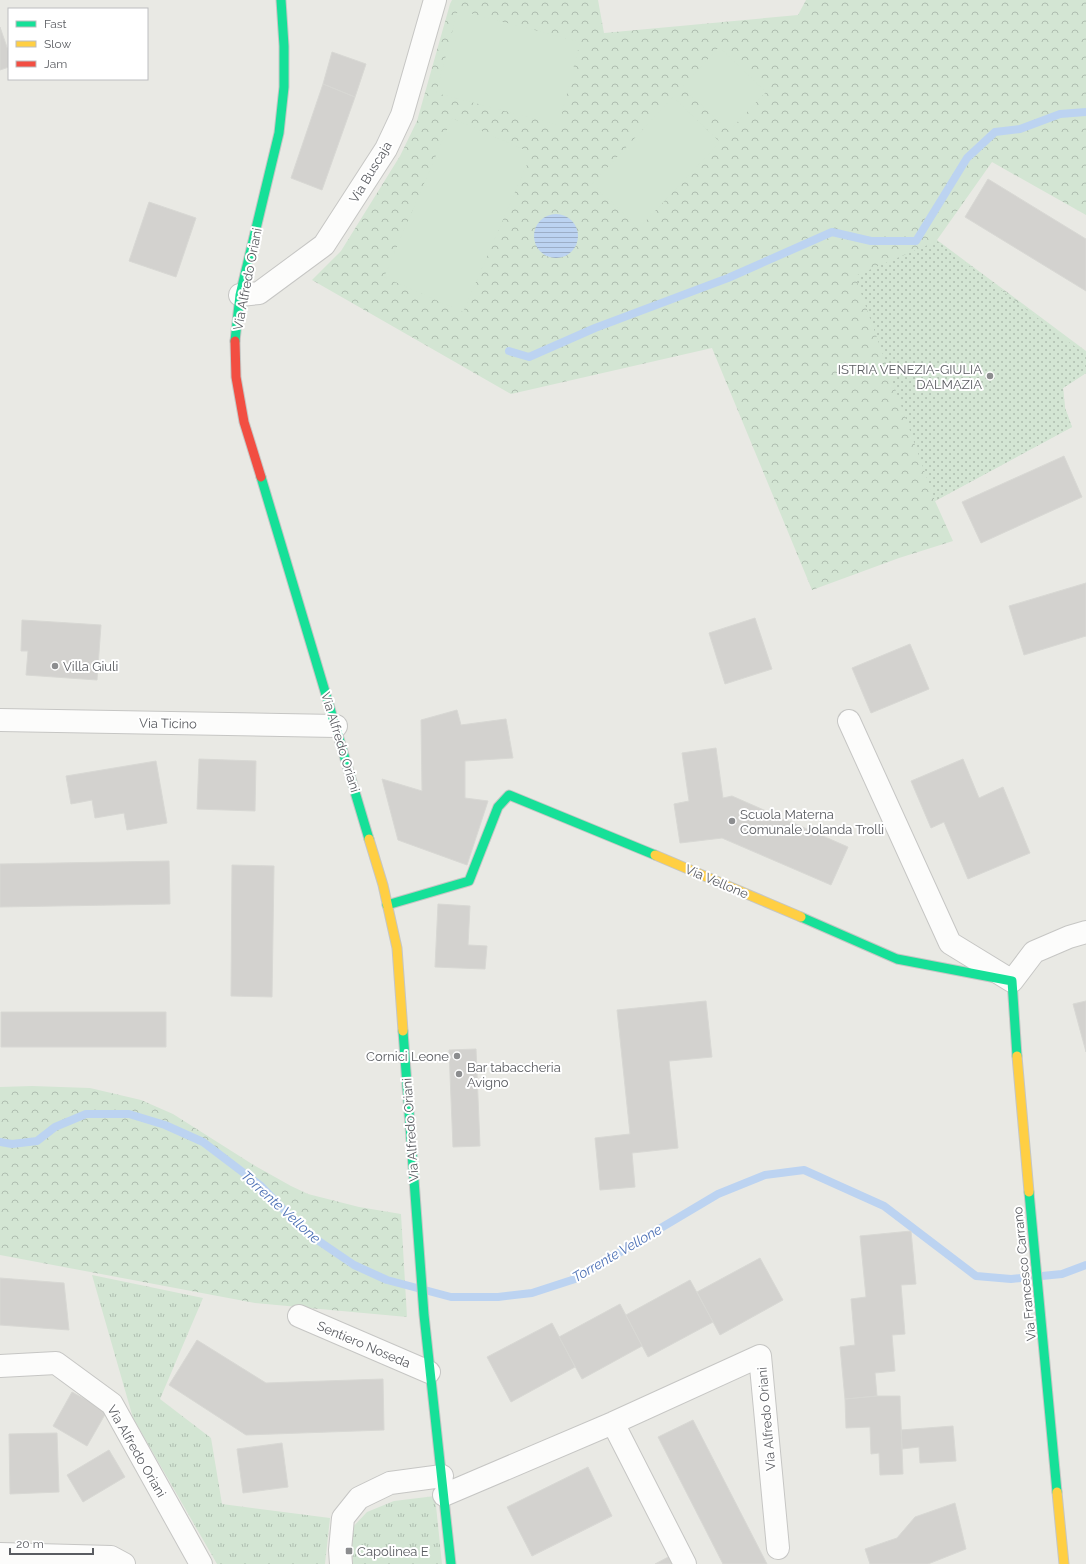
<svg xmlns="http://www.w3.org/2000/svg" width="1086" height="1564" viewBox="0 0 1086 1564" font-family="Raleway,sans-serif">
  <style>
    .grass { fill: url(#grass-tufts) }
    .forest { fill: url(#forest-crowns) }
    .garden { fill: url(#garden-dots) }
    .pitch { fill: #d3e5d3 }
    .water { fill: url(#water-rules) }
    .lines { fill: none; stroke-linecap: round; stroke-linejoin: round }
    .stream { stroke: #bcd3f1; stroke-width: 8 }
    .building { fill: #d3d2cf; stroke: #d8d8d4 }
    .street-casing { stroke: #c6c6c4; stroke-width: 24 }
    .fast-casing { stroke: #c5c6c4; stroke-width: 11 }
    .slow-casing { stroke: #c5c6c4; stroke-width: 11 }
    .jam-casing { stroke: #c5c6c4; stroke-width: 11 }
    .street { stroke: #fcfcfb; stroke-width: 22 }
    .fast { stroke: #16e098; stroke-width: 9 }
    .slow { stroke: #ffcf43; stroke-width: 9 }
    .jam { stroke: #f24e42; stroke-width: 9 }
    .poi-dot { fill: #8c8d8f; stroke: #fff; stroke-width: 1.5 }
    .labels { text-anchor: middle; stroke-width: 4; stroke-linejoin: round; paint-order: stroke }
    .street-label { font-size: 13px; fill: #5a5c61; stroke: #fff }
    .poi-label { font-size: 13px; fill: #5a5c61; stroke: #fff; text-anchor: start }
    .water-label { font-size: 14px; font-style: italic; fill: #4e72b6; stroke: #fff }
  </style>
  <defs>
    <pattern id="grass-tufts" width="24" height="20" patternUnits="userSpaceOnUse"><rect width="24" height="20" fill="#d3e5d3"/><path d="M3 7l-1-3M5 7V3M7 7l1-3M15 17l-1-3M17 17v-4M19 17l1-3" fill="none" stroke="#aebdaf"/></pattern>
    <pattern id="forest-crowns" width="20" height="18" patternUnits="userSpaceOnUse"><rect width="20" height="18" fill="#d3e5d3"/><path d="M2 6a3 3 0 1 1 6 0M12 15a3 3 0 1 1 6 0" fill="none" stroke="#aebdaf"/></pattern>
    <pattern id="garden-dots" width="8" height="8" patternUnits="userSpaceOnUse"><rect width="8" height="8" fill="#d3e5d3"/><path d="M2 2h.1M6 6h.1" fill="none" stroke="#aebdaf" stroke-width="1.8" stroke-linecap="round"/></pattern>
    <pattern id="water-rules" width="6" height="5" patternUnits="userSpaceOnUse"><rect width="6" height="5" fill="#bcd3f1"/><path d="M0 2.5h6" fill="none" stroke="#9caec7"/></pattern>
  </defs>
  <rect width="100%" height="100%" fill="#e9e9e4"/>
  <path class="grass" d="M92,1275L203,1298L160,1399L211,1438L222,1504L330,1518L325,1564H217L133,1418Z
    M435,1496L442,1564H353L351,1529L367,1512L394,1501Z"/>
  <path class="forest" d="M452,0H598L604,33L798,15L806,0H1086V215L992,162L937,240L1086,351V373L1063,388L1065,408L1072,427L935,501L953,541L899,558L812,590L712,348L511,394L312,280L341,251L400,156L417,121L450,4Z
    M32,1086L90,1088L141,1100L173,1114L252,1164L291,1186L308,1194L359,1207L401,1214L407,1317L255,1303L0,1255V1087Z"/>
  <path class="garden" d="M937,241L1086,355V373L1063,388L1065,408L1072,427L935,501L855,276Z"/>
  <path class="pitch" d="M458,10L580,42L559,125L436,93Z
    M719,47L766,92L729,131L682,87Z
    M673,97L720,142L639,228L592,184Z
    M452,118L532,153L463,312L384,277Z"/>
  <path class="water" d="M534 236a22 22 0 1 1 44 0a22 22 0 1 1-44 0Z"/>
  <g class="lines">
    <path class="stream" d="M509,351L529,357L595,328L728,278L832,232L871,241H916L967,158L995,132L1020,129L1060,114L1086,112
      M0,1142L12,1144L37,1141L55,1127L86,1114H129L165,1125L203,1142L261,1186L304,1231L354,1265L387,1280L451,1297H498L532,1293L575,1279L718,1194L765,1175L804,1170L884,1206L976,1276L1011,1279L1062,1274L1086,1265"/>
  </g>
  <path class="building" d="M0,27L9,53V67L0,70Z
    M332,52L366,64L355,97L323,84Z
    M323,84L355,97L322,190L291,178Z
    M988,179L1086,239V291L965,217Z
    M149,202L196,218L176,277L129,261Z
    M1064,456L1082,497L981,543L962,502Z
    M1086,583V636L1024,655L1009,606Z
    M755,618L772,669L725,684L709,633Z
    M22,620L101,625L97,680L26,675L28,651H21Z
    M910,644L929,689L871,713L852,668Z
    M457,710L461,725L506,719L513,758L465,761V798L488,801L467,865L398,840L382,779L422,791L421,720Z
    M716,748L723,798L732,796L848,847L831,885L722,838L680,843L674,804L689,801L682,753Z
    M199,759L256,761L255,811L197,809Z
    M963,759L979,798L1003,787L1030,853L968,879L944,822L931,828L911,781Z
    M156,761L167,823L127,830L124,813L95,818L92,800L71,804L66,776Z
    M169,861L170,904L0,907V864Z
    M232,865L274,866L272,997L231,996Z
    M438,904L470,906L468,945L487,946L485,969L435,967Z
    M706,1001L712,1057L669,1061L678,1148L632,1153L635,1187L600,1190L595,1138L630,1134L617,1010Z
    M1086,1001V1052L1073,1004Z
    M1,1012H166V1047H1Z
    M476,1049L480,1146L453,1147L449,1050Z
    M911,1231L916,1284L901,1285L905,1334L892,1335L895,1371L875,1373L877,1396L845,1399L840,1347L855,1345L851,1299L866,1297L860,1236Z
    M760,1258L783,1300L720,1335L697,1292Z
    M0,1278L64,1283L69,1330L0,1325Z
    M690,1280L713,1322L648,1357L626,1315Z
    M620,1304L642,1346L582,1379L559,1337Z
    M552,1323L575,1367L511,1402L487,1357Z
    M197,1340L266,1383L383,1379L384,1430L246,1435L169,1385Z
    M72,1392L107,1411L87,1446L53,1426Z
    M877,1396H900L903,1474L880,1475L879,1453L871,1454L870,1427L846,1428L845,1399Z
    M693,1420L767,1564H723L658,1437Z
    M953,1426L956,1461L920,1463L919,1447L902,1449L901,1430Z
    M57,1433L59,1492L10,1494L9,1434Z
    M282,1443L288,1487L243,1493L237,1449Z
    M109,1450L125,1477L83,1502L67,1475Z
    M588,1467L612,1516L532,1556L507,1507Z
    M955,1503L966,1549L928,1564H870L865,1549L897,1538L915,1517Z
    M672,1555L676,1564H655Z"/>
  <g class="lines">
    <defs>
      <path id="street" d="M240,295L259,293L324,245L386,149L402,115L435,0
        M0,720L336,726
        M849,721L950,943L1012,981L1034,952L1069,937L1086,932
        M299,1316L429,1372
        M0,1366L56,1363L112,1404L201,1564
        M613,1423L685,1564
        M444,1495L613,1423L760,1356L778,1548
        M0,1554L111,1557L124,1564
        M341,1564L340,1550L343,1518L359,1498L390,1483L442,1476"/>
      <path id="fast" d="M235,341L240,295L279,133L284,87V46L281,0
        M261,477L369,839
        M387,905L469,881L498,807L509,795L655,855
        M801,917L897,959L1012,981L1017,1056
        M403,1031L424,1315L451,1564
        M1029,1192L1057,1492"/>
      <path id="slow" d="M369,839L383,885L397,948L403,1031
        M655,855L801,917
        M1017,1056L1029,1192
        M1057,1492L1064,1564"/>
      <path id="jam" d="M235,341L236,377L244,422L261,477"/>
    </defs>
    <use href="#street" class="street-casing"/>
    <use href="#fast" class="fast-casing"/>
    <use href="#slow" class="slow-casing"/>
    <use href="#jam" class="jam-casing"/>
    <use href="#street" class="street"/>
    <use href="#fast" class="fast"/>
    <use href="#slow" class="slow"/>
    <use href="#jam" class="jam"/>
  </g>
  <g class="poi-dot">
    <circle cx="990" cy="376" r="4"/>
    <circle cx="55" cy="666" r="4"/>
    <circle cx="732" cy="821" r="4"/>
    <circle cx="457" cy="1056" r="4"/>
    <circle cx="459" cy="1074" r="4"/>
    <rect x="345" y="1547" width="8" height="8" rx="2"/>
  </g>
  <g class="labels">
    <g class="street-label">
      <text transform="translate(370 172) rotate(-59)" y="5">Via Buscaja</text>
      <text transform="translate(247 279) rotate(-79)" y="5">Via Alfredo Oriani</text>
      <text transform="translate(168 723) rotate(1)" y="5">Via Ticino</text>
      <text transform="translate(341 742) rotate(73)" y="5">Via Alfredo Oriani</text>
      <text transform="translate(717 881) rotate(23)" y="5">Via Vellone</text>
      <text transform="translate(410 1130) rotate(-94)" y="5">Via Alfredo Oriani</text>
      <text transform="translate(1024 1274) rotate(-96)" y="5">Via Francesco Carrano</text>
      <text transform="translate(364 1344) rotate(23)" y="5">Sentiero Noseda</text>
      <text transform="translate(766 1419) rotate(-95)" y="5">Via Alfredo Oriani</text>
      <text transform="translate(137 1451) rotate(60)" y="5">Via Alfredo Oriani</text>
    </g>
    <g class="poi-label">
      <text x="982" y="374" text-anchor="end">ISTRIA VENEZIA-GIULIA<tspan x="982" dy="15">DALMAZIA</tspan></text>
      <text x="63" y="671">Villa Giuli</text>
      <text x="740" y="819">Scuola Materna<tspan x="740" dy="15">Comunale Jolanda Trolli</tspan></text>
      <text x="449" y="1061" text-anchor="end">Cornici Leone</text>
      <text x="467" y="1072">Bar tabaccheria<tspan x="467" dy="15">Avigno</tspan></text>
      <text x="357" y="1556">Capolinea E</text>
    </g>
    <g class="water-label">
      <text transform="translate(281 1207) rotate(42)" y="5">Torrente Vellone</text>
      <text transform="translate(617 1253) rotate(-30)" y="5">Torrente Vellone</text>
    </g>
  </g>
  <rect x="8" y="8" width="140" height="72" fill="#ffffff" stroke="#bdbec0"/>
  <rect x="16" y="21" width="20" height="6" fill="#16e098" stroke="#bdbec0"/>
  <text x="44" y="28" font-size="12" fill="#5a5c61">Fast</text>
  <rect x="16" y="41" width="20" height="6" fill="#ffcf43" stroke="#bdbec0"/>
  <text x="44" y="48" font-size="12" fill="#5a5c61">Slow</text>
  <rect x="16" y="61" width="20" height="6" fill="#f24e42" stroke="#bdbec0"/>
  <text x="44" y="68" font-size="12" fill="#5a5c61">Jam</text>
  <path d="M10 1548v6h83v-6" fill="none" stroke="#5a5c61" stroke-width="2"/>
  <text x="16" y="1548" font-size="12" fill="#5a5c61" stroke="#ffffff" stroke-width="3" paint-order="stroke">20 m</text>
</svg>
